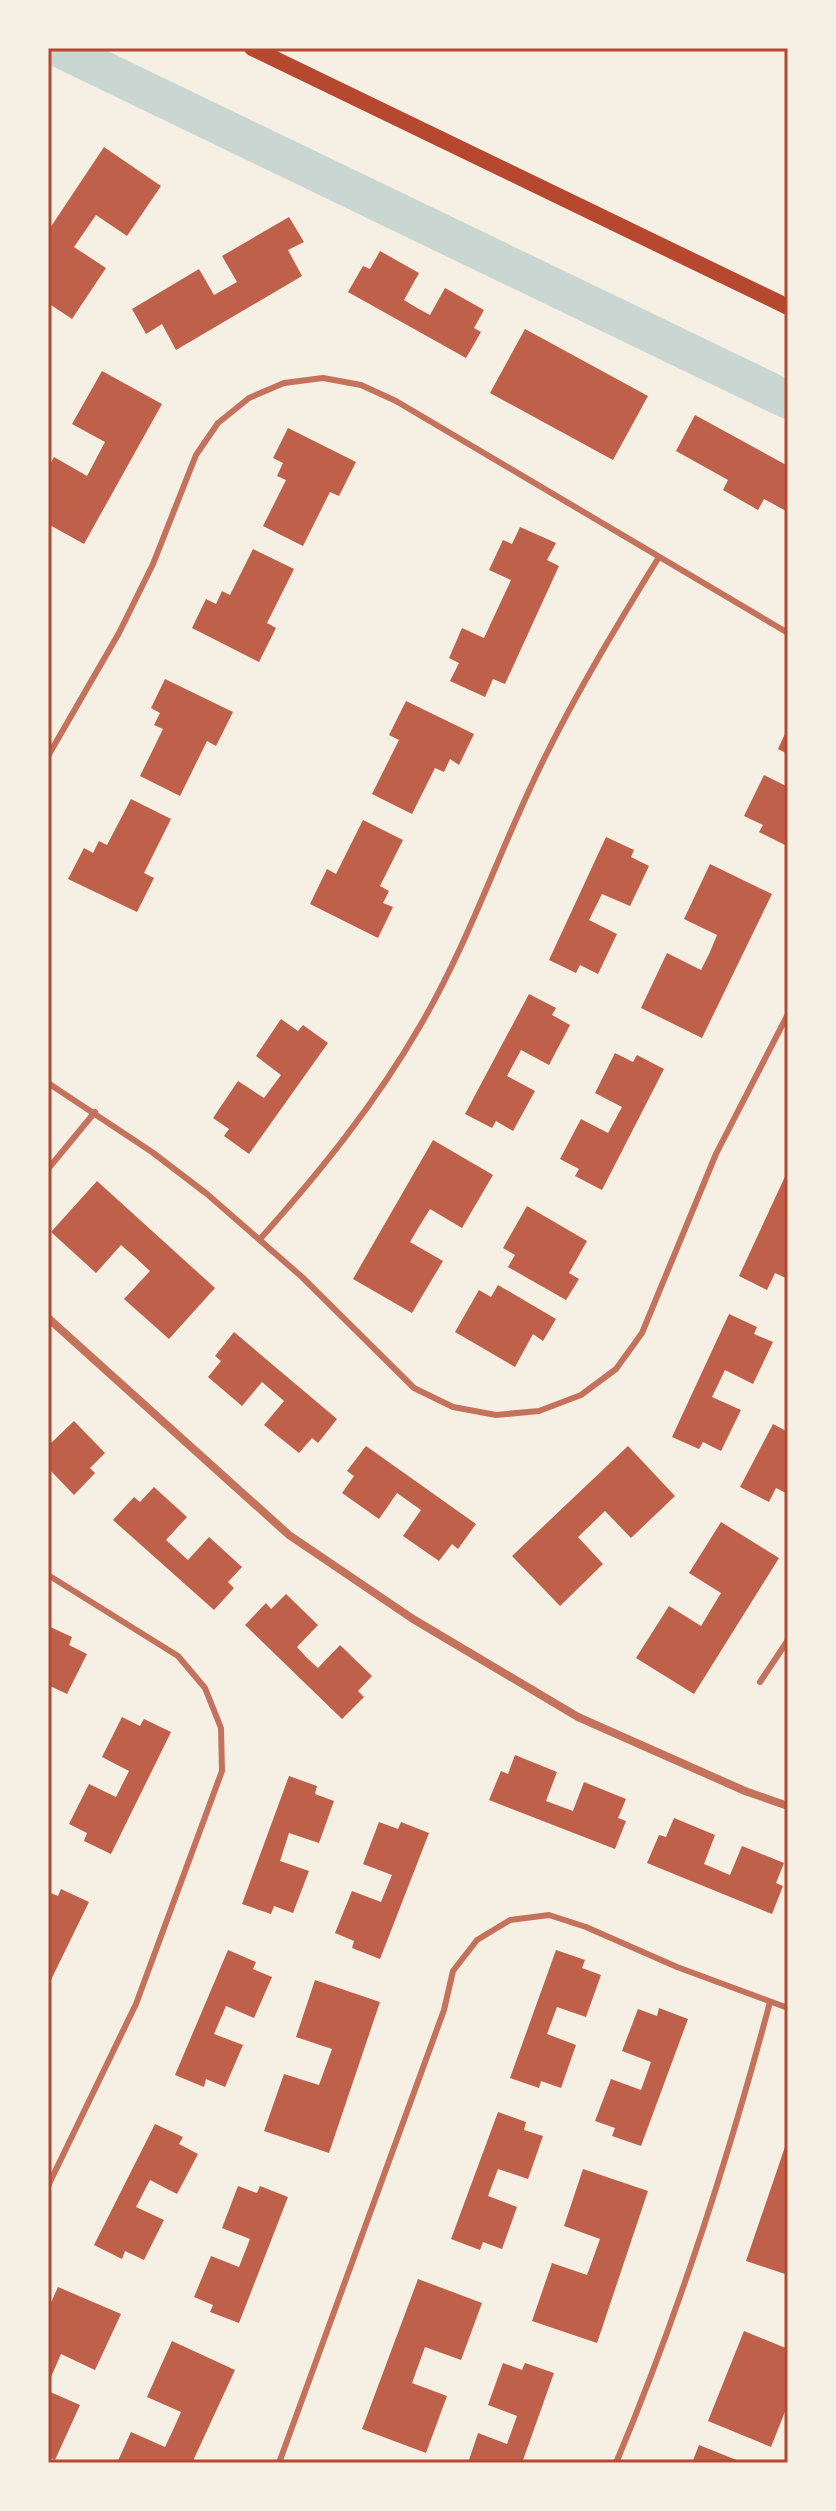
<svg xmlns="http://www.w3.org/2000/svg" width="836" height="2511" viewBox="0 0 836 2511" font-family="'Noto Sans',sans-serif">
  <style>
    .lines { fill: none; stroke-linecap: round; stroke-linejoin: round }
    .canal { stroke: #c9d6d2; stroke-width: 38 }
    .building { fill: #bf614a }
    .service { stroke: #c5725c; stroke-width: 6 }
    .minor { stroke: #c5725c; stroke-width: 8 }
    .secondary { stroke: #b5482f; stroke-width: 16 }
    .neatline { fill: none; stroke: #b5482f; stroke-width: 3 }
  </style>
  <rect width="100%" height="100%" fill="#f6efe4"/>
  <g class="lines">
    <path class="canal" d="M58,48L788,400"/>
  </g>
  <path class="building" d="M104,147L161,186L127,236L96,215L74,247L106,268L72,319L48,303V231Z
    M289,217L304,242L288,250L302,276L176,350L162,324L146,334L132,309L199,269L214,295L237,282L222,256Z
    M380,251L419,273L404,300L417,308L430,315L445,288L484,310L474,328L481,332L466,358L348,292L363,266L370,269Z
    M525,329L648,396L613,460L490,393Z
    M102,371L162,404L84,544L48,524V468L54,457L87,476L105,442L72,424Z
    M695,415L788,466V512L764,499L758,510L723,490L728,480L676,451Z
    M288,428L356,462L339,496L330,492L303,546L263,526L286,480L277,476L283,463L273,458Z
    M520,527L556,543L547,560L559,566L505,684L493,679L485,697L450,681L459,663L449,658L462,628L484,638L511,580L489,570L503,540L512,544Z
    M253,549L294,569L267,623L276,628L259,662L192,628L206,599L216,604L222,591L230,595Z
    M165,679L233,712L216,746L207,741L180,796L140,776L163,729L154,725L160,713L151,708Z
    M406,701L474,734L459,765L450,759L444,772L435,768L412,814L372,794L399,740L389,735Z
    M788,727V754L778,749Z
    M764,775L788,787L787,846L759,832L763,825L744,816Z
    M131,799L171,819L144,873L154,878L137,912L68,879L84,848L93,853L99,841L107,845Z
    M363,820L403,840L380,886L389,891L383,903L393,907L378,938L310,904L327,869L336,874Z
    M606,837L634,850L631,857L649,866L630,906L602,894L589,920L617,934L598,974L580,965L576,973L549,960Z
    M710,864L772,894L702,1038L641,1008L667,953L701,970L710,952L717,935L684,919Z
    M529,994L556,1008L552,1015L570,1025L549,1065L521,1050L507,1076L535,1091L513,1131L496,1121L492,1128L465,1114Z
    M281,1019L298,1031L303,1025L328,1043L249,1154L224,1136L229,1129L213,1118L238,1081L264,1098L281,1075L256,1056Z
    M615,1053L633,1062L637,1055L664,1069L602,1190L575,1176L579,1169L560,1159L581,1119L608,1133L622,1107L595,1093Z
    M433,1140L493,1175L462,1228L430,1209L420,1225L410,1242L443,1261L412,1313L353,1279Z
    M788,1170V1279L775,1273L767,1290L739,1276Z
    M97,1181L215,1288L169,1339L124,1299L150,1271L136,1258L121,1245L96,1273L51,1232Z
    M527,1206L587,1241L569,1273L579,1279L566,1300L508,1267L515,1255L503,1248Z
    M498,1285L556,1319L543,1341L533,1334L515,1367L455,1332L479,1290L491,1297Z
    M729,1314L757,1327L754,1334L773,1342L753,1384L725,1370L712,1397L741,1410L721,1451L703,1442L699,1449L672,1437Z
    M234,1332L337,1419L318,1443L312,1438L299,1453L264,1425L284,1401L262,1382L242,1406L208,1377L221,1361L215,1356Z
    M74,1421L105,1453L90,1468L95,1473L74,1495L48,1468V1439L51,1443Z
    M773,1424L788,1432V1494L776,1488L769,1502L740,1487Z
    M366,1446L476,1524L458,1549L452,1544L439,1561L403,1536L421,1510L397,1493L379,1519L342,1493L354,1476L347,1471Z
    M628,1446L675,1496L631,1538L605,1511L578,1537L603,1564L560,1606L512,1556Z
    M154,1487L187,1517L166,1540L188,1560L209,1537L242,1567L228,1582L234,1588L214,1610L113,1520L134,1497L140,1502Z
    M721,1522L779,1558L694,1694L636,1658L669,1606L701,1626L721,1593L689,1573Z
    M286,1594L318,1625L297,1647L307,1658L318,1668L340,1645L372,1676L358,1691L364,1697L342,1719L245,1625L266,1603L271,1609Z
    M48,1626L72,1637L69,1645L87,1654L67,1694L48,1685Z
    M122,1717L140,1726L144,1719L171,1732L111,1854L84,1841L87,1833L69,1824L89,1784L116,1797L129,1771L102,1757Z
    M515,1755L557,1772L546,1801L573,1811L584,1782L626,1799L618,1818L626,1821L615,1849L489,1800L501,1771L508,1774Z
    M289,1776L317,1786L315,1794L334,1801L319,1843L289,1833L280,1861L309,1871L293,1913L274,1906L271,1914L242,1904Z
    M674,1818L715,1835L704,1864L730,1875L742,1846L784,1863L776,1883L783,1886L772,1914L647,1863L659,1835L666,1837Z
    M379,1822L398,1829L401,1822L429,1833L380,1959L352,1948L354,1941L335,1933L352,1891L381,1902L392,1875L363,1864Z
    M61,1889L89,1902L48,1986V1892L58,1896Z
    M228,1950L256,1962L253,1969L272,1977L254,2018L226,2006L214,2034L243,2045L225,2087L206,2079L204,2087L175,2075Z
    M556,1950L585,1960L582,1968L601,1975L586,2017L557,2007L547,2034L576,2045L561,2088L541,2081L539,2088L510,2078Z
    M315,1980L380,2002L329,2153L264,2131L284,2074L319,2085L332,2049L296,2037Z
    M659,2008L688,2019L641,2146L612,2136L615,2128L595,2121L611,2079L641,2090L651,2062L622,2051L638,2009L657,2016Z
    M498,2112L526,2122L524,2130L543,2136L528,2179L498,2169L488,2196L517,2207L502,2249L483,2242L480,2250L451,2239Z
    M155,2124L183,2137L179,2144L198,2154L177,2194L150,2180L136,2207L164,2220L144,2260L125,2251L122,2259L94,2245Z
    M788,2138V2275L746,2261Z
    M583,2169L648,2191L597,2343L532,2321L552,2263L587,2275L600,2239L564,2226Z
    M238,2186L257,2193L260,2186L288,2197L239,2323L210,2312L213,2305L194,2297L211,2256L239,2267L250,2239L222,2228Z
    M418,2279L482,2303L461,2360L425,2347L412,2383L447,2396L426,2453L362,2429Z
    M58,2287L121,2314L95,2370L61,2354L48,2384V2309Z
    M744,2331L788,2349V2404L771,2447L708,2421Z
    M172,2341L235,2370L192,2463H117L131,2432L165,2447L173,2430L181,2412L147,2397Z
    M503,2363L522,2370L525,2363L554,2373L522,2463H468L478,2433L507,2444L517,2416L488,2405Z
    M48,2391L80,2405L55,2460L48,2457Z
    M699,2445L744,2463H692Z"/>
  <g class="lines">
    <path class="service" d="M48,756L119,633L153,564L196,455L218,423L249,398L284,383L323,378L361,385L396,401L788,633
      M48,1083L152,1152L207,1194L302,1277L414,1388L453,1407L496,1415L539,1411L581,1395L616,1369L642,1333L716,1154L788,1014
      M48,1169L95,1112
      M260,1239C320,1172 375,1104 420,1026C470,941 501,845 545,757C579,688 619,622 659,557
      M48,1575L178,1656L205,1688L221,1728L222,1771L136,2004L48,2186
      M760,1682L788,1640
      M279,2463L444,2010L453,1971L477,1940L510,1920L549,1915L586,1927L677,1967L788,2008
      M616,2463C679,2313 728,2160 770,2002"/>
    <path class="minor" d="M48,1318L289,1535L413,1619L578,1717L745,1791L788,1806"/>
    <path class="secondary" d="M252,48L788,307"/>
  </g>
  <rect width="836" height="2511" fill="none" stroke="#f6efe4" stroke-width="100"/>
  <rect x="50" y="50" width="736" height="2411" class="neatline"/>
</svg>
